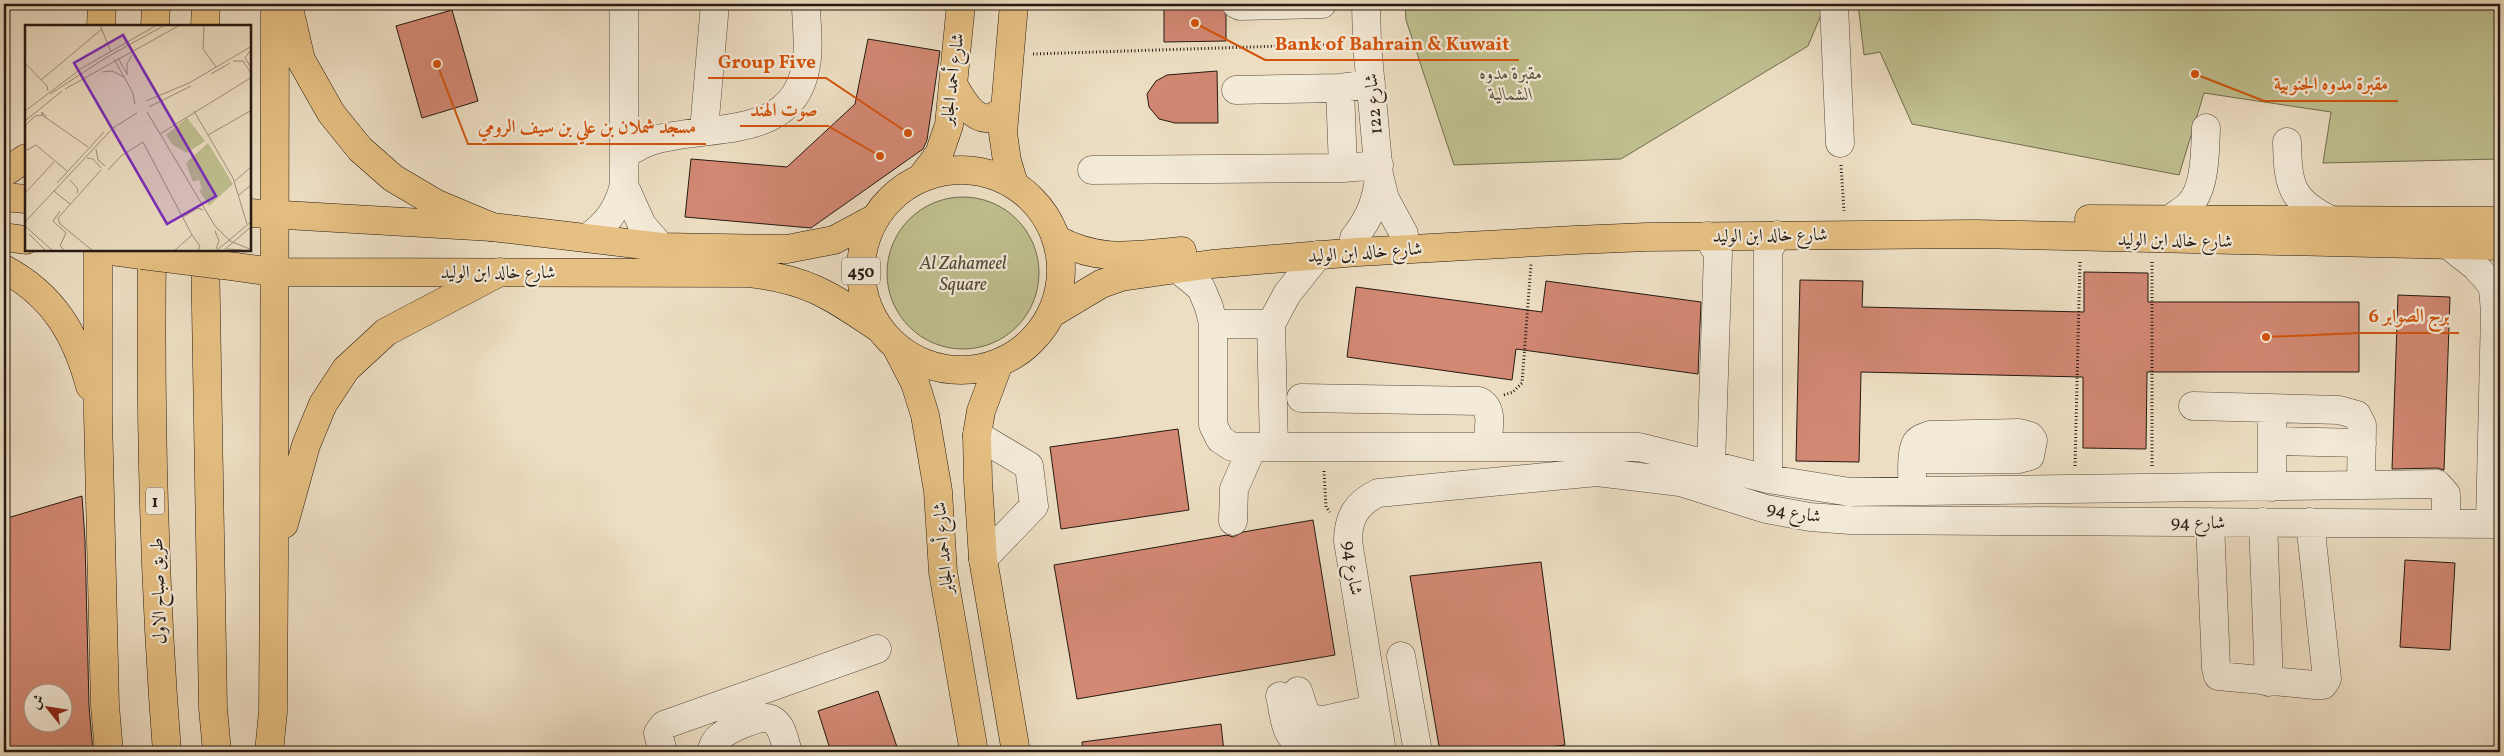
<svg xmlns="http://www.w3.org/2000/svg" width="2504" height="756" viewBox="0 0 2504 756" font-family="Vollkorn,Amiri,serif">
  <style>
    .green { fill: #bfbf8f; stroke: #726c50 }
    .building { fill: #d28873; stroke: #251911; fill-rule: evenodd }
    .lines { fill: none; stroke-linecap: round; stroke-linejoin: round }
    .minor-casing { stroke: #574a3e; stroke-width: 29 }
    .major-casing { stroke: #251911; stroke-width: 29 }
    .highway-casing { stroke: #251911; stroke-width: 29 }
    .path { stroke: #251911; stroke-width: 3; stroke-dasharray: 1 2.5; stroke-linecap: butt }
    .minor { stroke: #f3ead8; stroke-width: 28 }
    .major { stroke: #e6bf82; stroke-width: 28 }
    .highway { stroke: #e6bf82; stroke-width: 28 }
    .major-bridge-casing { stroke: #251911; stroke-width: 29; stroke-linecap: butt }
    .major-bridge { stroke: #e6bf82; stroke-width: 28 }
    .labels { text-anchor: middle; stroke-width: 4.5; stroke-linejoin: round; paint-order: stroke }
    .shield { fill: #f3ead8; stroke: #63584d; stroke-width: 1 }
    .shield-label { font-size: 16px; font-weight: bold; fill: #251911 }
    .park-label { font-size: 18px; font-style: italic; fill: #534b37; stroke: #f3ead8 }
    .street-label { font-size: 18px; fill: #251911; stroke: #f3ead8 }
    .inset-road { fill: none; stroke: #9d8f7c; stroke-width: 1 }
    .view { fill: #7b2cbf; fill-opacity: 0.15; stroke: #7b2cbf; stroke-width: 2.5 }
    .inset-edge { fill: none; stroke: #251911; stroke-width: 2.5 }
    .leader { fill: none; stroke: #d4530c; stroke-width: 2 }
    .callout-dot { fill: #d4530c; stroke: #f3ead8; stroke-width: 2 }
    .callout-label { font-size: 19px; text-anchor: middle; font-weight: bold; fill: #d4530c; stroke: #f3ead8; stroke-width: 4.5; stroke-linejoin: round; paint-order: stroke }
  </style>
  <rect width="100%" height="100%" fill="#eddec3"/>
  <filter id="stains"><feTurbulence type="fractalNoise" baseFrequency=".004" numOctaves="4"/><feColorMatrix values="0 0 0 0 .2 0 0 0 0 .09 0 0 0 0 .02 0 0 0 .5 -.17"/></filter>
  <radialGradient id="worn" r=".72"><stop offset=".6" stop-color="#630" stop-opacity="0"/><stop offset="1" stop-color="#630" stop-opacity=".3"/></radialGradient>
  <path class="green" d="M1405,4H1823L1824,8L1808,46L1621,159L1454,165L1406,20Z
    M1858,4H2500V159L2323,163L2331,112L2204,93L2179,175L1912,124L1880,52L1864,55Z
    M887 273a76 76 0 1 1 152 0a76 76 0 1 1-152 0Z"/>
  <path class="building" d="M1164,4H1221L1226,15V41L1164,42Z
    M452,10L478,101L422,118L396,26Z
    M868,39L940,51L927,140L923,149L811,228L685,217L691,159L787,167L855,104Z
    M1217,71L1218,123H1175L1159,119L1149,107L1147,94L1156,81L1167,75Z
    M2084,272L2148,273V302H2359V372H2147L2146,449L2083,448V377L1861,372L1859,462L1796,461L1800,280L1863,281L1862,307L2084,312Z
    M1546,281L1701,302L1698,374L1516,349L1512,380L1347,357L1356,287L1542,312Z
    M2398,295L2450,297L2444,470L2437,468L2392,469Z
    M1178,429L1189,510L1061,529L1050,447Z
    M82,496L85,540L89,706L93,752H4V519ZM32,694H62V724H32Z
    M1313,520L1335,655L1077,699L1054,565L1227,535L1233,537L1243,532Z
    M2405,560L2455,563L2450,650L2400,647Z
    M1541,562L1565,745L1508,752H1440L1410,576Z
    M878,691L897,747L881,752H831L818,711Z
    M1221,724L1224,752H1083L1082,742Z"/>
  <g class="lines">
    <defs>
      <path id="minor" d="M1236,4L1240,6L1322,4
        M1366,4L1367,44L1379,175L1385,199L1404,234
        M1834,4L1840,143
        M1340,88L1343,168
        M1236,90L1340,88L1371,84
        M704,130L715,4
        M2287,142C2288,184 2290,201 2331,220
        M624,155C632,150 641,144 651,141C706,123 794,143 806,65C810,46 806,24 806,4
        M1092,170L1343,168L1379,165
        M624,185L642,225L661,247
        M2169,220C2175,215 2183,211 2188,206C2206,190 2205,150 2206,128
        M1707,236L1718,253L1711,464
        M587,238C607,224 618,209 624,185V4
        M1354,238C1369,219 1377,201 1379,176
        M2447,244L2475,266L2486,278L2493,288L2495,312L2490,523
        M1178,269L1201,288L1209,307L1213,324V425L1220,439L1232,447H1639L1768,479L1850,492L2437,484L2446,494V522
        M1213,324H1271
        M1301,398L1479,401C1495,409 1488,430 1487,445
        M2193,406L2339,410L2357,415L2362,425L2361,485
        M2272,423V487
        M977,435L1029,466L1034,506L983,559
        M2272,441L2362,443
        M1274,447L1271,324L1287,294L1318,255
        M1768,479V251L1777,235
        M1912,491C1913,477 1910,455 1916,443C1919,438 1925,437 1930,435L2019,433L2030,436L2033,440L2030,456L2019,459H1914
        M1233,521L1234,489L1252,448
        M2210,522L2216,668L2218,676L2315,685H2323L2327,679L2310,522
        M2263,522L2269,682
        M1401,656L1418,752
        M1298,691L1306,715L1317,720H1324L1374,709
        M1280,696C1283,708 1284,727 1292,737C1304,752 1361,739 1379,737
        M663,752L658,733L664,725L877,649
        M711,752C713,746 715,740 721,736C729,729 761,714 771,719C783,725 784,740 788,752
        M1382,752L1348,541C1348,517 1357,503 1378,493L1597,472L1680,482L1766,509L1810,517L1850,520L2500,524"/>
      <path id="major" d="M1014,4L1003,133L1007,161L1014,184
        M101,26L102,4
        M953,84C960,96 972,121 990,118C995,117 1001,112 1005,110
        M861 270a100 100 0 1 1 200 0a100 100 0 1 1-200 0Z
        M4,173L26,158
        M921,178L939,154L949,125L961,4
        M4,197L26,199
        M250,213L492,227L661,247L787,249L834,240L875,218
        M2089,219L2500,221
        M4,237L26,240
        M1056,239C1100,263 1135,255 1182,251
        M98,250V415L105,706L109,752
        M104,250L142,255
        M222,265L274,272L748,273C808,279 831,296 880,329
        M4,269C53,295 76,334 90,386
        M1051,314L1101,284L1121,277L1212,264L1358,252L1575,240L1647,237L1975,234L2500,246
        M897,348L915,383L925,415L938,491L943,572L974,752
        M999,363L981,411L977,435L978,481L983,559L1016,752"/>
      <path id="highway" d="M288,4L301,60L331,113L360,149L393,178L437,204L492,227
        M155,26L156,4
        M205,26L206,4
        M152,250C150,417 154,586 167,752
        M205,250L213,708L217,752
        M284,524L306,445L323,404L346,369L386,332L500,272
        M269,752L273,712L274,562L275,4"/>
    </defs>
    <use href="#minor" class="minor-casing"/>
    <use href="#major" class="major-casing"/>
    <use href="#highway" class="highway-casing"/>
    <path class="path" d="M1033,54L1344,44
      M1841,165L1844,211
      M1504,395L1513,392L1522,383L1531,264
      M2075,466L2080,260
      M2152,466V260
      M1324,471L1326,507L1330,512"/>
    <use href="#minor" class="minor"/>
    <use href="#major" class="major"/>
    <use href="#highway" class="highway"/>
    <defs>
      <path id="major-bridge" d="M142,255L222,265"/>
    </defs>
    <use href="#major-bridge" class="major-bridge-casing"/>
    <use href="#major-bridge" class="major-bridge"/>
  </g>
  <g class="labels">
    <g class="shield">
      <rect x="842" y="257.5" width="38" height="27" rx="4"/>
      <rect x="146" y="487.5" width="18" height="27" rx="4"/>
    </g>
    <g class="shield-label">
      <text x="861" y="277">450</text>
      <text x="155" y="507">1</text>
    </g>
    <g class="park-label">
      <text x="1511" y="79">مقبرة مدوه<tspan x="1511" dy="21">الشمالية</tspan></text>
      <text x="963" y="269">Al Zahameel<tspan x="963" dy="21">Square</tspan></text>
    </g>
    <g class="street-label">
      <text transform="translate(952 79) rotate(-83)" y="6">شارع أحمد الجابر</text>
      <text transform="translate(1373 104) rotate(-95)" y="6">شارع 122</text>
      <text transform="translate(1770 235) rotate(-1)" y="6">شارع خالد ابن الوليد</text>
      <text transform="translate(2175 240) rotate(1)" y="6">شارع خالد ابن الوليد</text>
      <text transform="translate(1365 252) rotate(-4)" y="6">شارع خالد ابن الوليد</text>
      <text x="498" y="278">شارع خالد ابن الوليد</text>
      <text transform="translate(1794 512) rotate(10)" y="6">شارع 94</text>
      <text transform="translate(2198 522) rotate(1)" y="6">شارع 94</text>
      <text transform="translate(943 548) rotate(-95)" y="6">شارع أحمد الجابر</text>
      <text transform="translate(1353 568) rotate(82)" y="6">شارع 94</text>
      <text transform="translate(158 591) rotate(-92)" y="6">طريق صباح الاول</text>
    </g>
  </g>
  <g transform="translate(25 25)">
    <rect width="226" height="226" fill="#eddec3"/>
    <path d="M162,93L180,116L162,128L148,120L141,110ZM183,118L208,159L184,181L174,165L177,164L174,155L168,157L161,138Z" fill="#bfbf8f"/>
    <path class="inset-road" d="M75,0L86,27M179,0L178,24L191,42M225,26L220,33L227,44M93,33L102,49M89,34L108,68L110,79M208,36H218L227,50M0,38L22,61L23,66M77,47L87,46L99,52M186,49L205,38M102,50V39L107,30M16,55L77,4M40,64L155,0M25,69L82,32L140,0M121,76L164,58L227,21M124,82L166,61M0,86L57,43L132,0M169,86L208,153L222,199M122,87L190,201L205,216L227,225M21,92L17,87V90L63,122M0,96L37,66M0,101L10,91L17,90M135,109L227,52M183,110L227,85M71,124L73,135L80,141M0,126L11,120L42,146M62,133L68,134L76,143M83,145L96,131L118,117L167,210M45,155L53,164L52,168M210,156L227,141M32,158L79,107M29,166L45,179M0,168L29,137M214,170L227,159M35,186L28,196L41,208L35,221L40,226M158,192L173,183L178,185M0,197L88,103L112,88M0,201L28,226M190,206L194,216L191,224M4,209L21,226M167,210L175,221L173,226M202,224L217,225M68,226L35,199L33,193L76,145M149,226L167,210M191,226L227,196M198,226L227,201"/>
    <path class="view" d="M98,10L191,171L142,199L49,38Z"/>
    <rect width="226" height="226" class="inset-edge"/>
  </g>
  <path class="leader" d="M1195 23L1265 60H1519M908 133L826 78H708M2195 74L2264 101H2398M880 156L828 126H740M437 64L468 144H706M2266 337L2358 333H2459"/>
  <g class="callout-dot">
    <circle cx="1195" cy="23" r="5"/>
    <circle cx="908" cy="133" r="5"/>
    <circle cx="2195" cy="74" r="5"/>
    <circle cx="880" cy="156" r="5"/>
    <circle cx="437" cy="64" r="5"/>
    <circle cx="2266" cy="337" r="5"/>
  </g>
  <g class="callout-label">
    <text x="1392" y="50">Bank of Bahrain &amp; Kuwait</text>
    <text x="767" y="68">Group Five</text>
    <text x="2331" y="90">مقبرة مدوه الجنوبية</text>
    <text x="784" y="116">صوت الهند</text>
    <text x="587" y="133">مسجد شملان بن علي بن سيف الرومي</text>
    <text x="2409" y="322">برج الصوابر 6</text>
  </g>
  <rect width="2504" height="756" fill="none" stroke="#eddec3" stroke-width="20"/>
  <rect x="5" y="5" width="2494" height="746" fill="none" stroke="#251911" stroke-width="2.5"/>
  <rect x="10" y="10" width="2484" height="736" fill="none" stroke="#251911"/>
  <g transform="translate(48 708) rotate(300)"><circle r="24" fill="#f3ead8" stroke="#a19688"/>
  <path d="M0-4L9 19L0 12L-9 19Z" fill="#8f2418"/>
  <text y="-8" font-size="14" font-weight="bold" text-anchor="middle" fill="#251911">ش</text>
  </g>
  <rect width="100%" height="100%" filter="url(#stains)"/>
  <rect width="100%" height="100%" fill="url(#worn)"/>
</svg>
